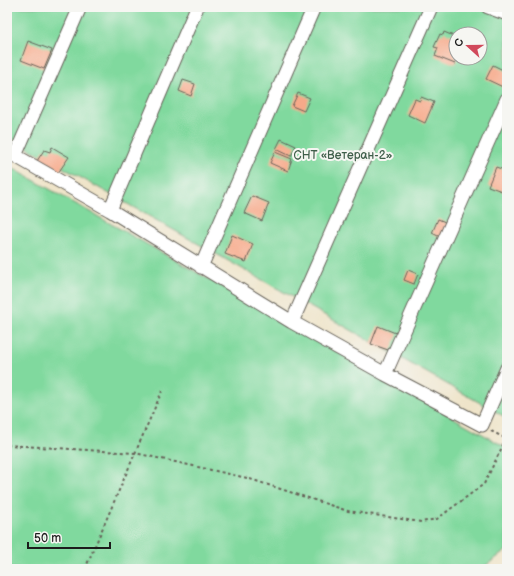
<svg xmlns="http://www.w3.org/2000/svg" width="514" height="576" viewBox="0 0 514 576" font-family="'Balsamiq Sans',sans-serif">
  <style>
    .green { fill: #80d99e; stroke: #4e7a5d; fill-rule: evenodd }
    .building { fill: #f7a989 }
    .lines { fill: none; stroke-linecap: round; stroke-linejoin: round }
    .minor-casing { stroke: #666259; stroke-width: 15 }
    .path { stroke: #666259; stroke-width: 2; stroke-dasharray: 3 3; stroke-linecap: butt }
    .minor { stroke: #fff; stroke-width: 13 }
    .labels { text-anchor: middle; stroke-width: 4; stroke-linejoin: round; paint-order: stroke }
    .park-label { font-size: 12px; fill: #3f5e4a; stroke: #f6f6f2 }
  </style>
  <rect width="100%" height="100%" fill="#f6f6f2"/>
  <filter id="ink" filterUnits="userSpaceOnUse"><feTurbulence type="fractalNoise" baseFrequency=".025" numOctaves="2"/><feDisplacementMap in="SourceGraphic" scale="8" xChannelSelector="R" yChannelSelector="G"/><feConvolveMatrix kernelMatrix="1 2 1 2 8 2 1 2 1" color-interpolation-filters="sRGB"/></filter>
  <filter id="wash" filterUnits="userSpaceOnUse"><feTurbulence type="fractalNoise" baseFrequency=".012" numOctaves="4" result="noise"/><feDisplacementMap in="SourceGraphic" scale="16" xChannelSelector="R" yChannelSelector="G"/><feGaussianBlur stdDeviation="0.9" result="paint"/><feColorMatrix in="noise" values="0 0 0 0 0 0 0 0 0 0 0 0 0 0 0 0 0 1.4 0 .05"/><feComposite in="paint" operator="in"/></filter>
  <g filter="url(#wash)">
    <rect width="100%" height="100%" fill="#efe4c9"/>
    <path class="green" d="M7,7H507V418L7,136ZM456,34H480V58H456Z
      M7,165L507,448V550L481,569H7Z"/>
    <g id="blocks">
      <path class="building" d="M444,32L456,37V58H457L455,64L435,56L438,48L434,47L440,34L443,35Z
        M28,41L52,50L44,69L21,60Z
        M493,65L507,72V89L486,79Z
        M183,80L195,84L191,96L179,91Z
        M298,93L310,98L304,111L292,106Z
        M421,97L434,102L425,123L408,115L415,99L420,101Z
        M281,139L296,146L291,156L276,149Z
        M52,147L69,157L58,173L37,161L44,150L50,152Z
        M275,152L292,159L288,171L270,163Z
        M496,167L507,171V193L488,186Z
        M252,196L269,203L262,221L244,213Z
        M438,219L450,224L444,239L432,233Z
        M232,235L253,244L246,262L225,254Z
        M408,270L418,274L414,284L404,280Z
        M378,326L398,334L391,351L371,344Z"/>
    </g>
  </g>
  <g filter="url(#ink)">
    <use href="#blocks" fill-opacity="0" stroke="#666259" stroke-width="1"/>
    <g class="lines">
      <defs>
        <path id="minor" d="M488,7L507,14
          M7,151L110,210L292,322L385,374L482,425L507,368
          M15,156L80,7
          M110,210L197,7
          M201,267L314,7
          M292,322L431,7
          M385,374L507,99"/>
      </defs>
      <use href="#minor" class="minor-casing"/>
      <path class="path" d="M491,431L507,439
        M7,445L135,453L247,478L348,511L421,522L437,519L484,484L506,439
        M85,569L162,391"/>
      <use href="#minor" class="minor"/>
    </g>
  </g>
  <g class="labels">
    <g class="park-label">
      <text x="343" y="159">СНТ «Ветеран-2»</text>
    </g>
  </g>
  <rect width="514" height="576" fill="none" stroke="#f6f6f2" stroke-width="24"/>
  <g transform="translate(468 46) rotate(291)"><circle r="19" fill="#f6f6f2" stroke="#9f9f9c"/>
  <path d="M0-3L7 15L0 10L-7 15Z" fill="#d1495b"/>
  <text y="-6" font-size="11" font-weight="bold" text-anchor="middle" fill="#1c1c1c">С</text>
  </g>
  <path d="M28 542v6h82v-6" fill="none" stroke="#1c1c1c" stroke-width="2"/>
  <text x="34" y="542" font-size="12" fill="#1c1c1c" stroke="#f6f6f2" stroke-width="3" paint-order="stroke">50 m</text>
</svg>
